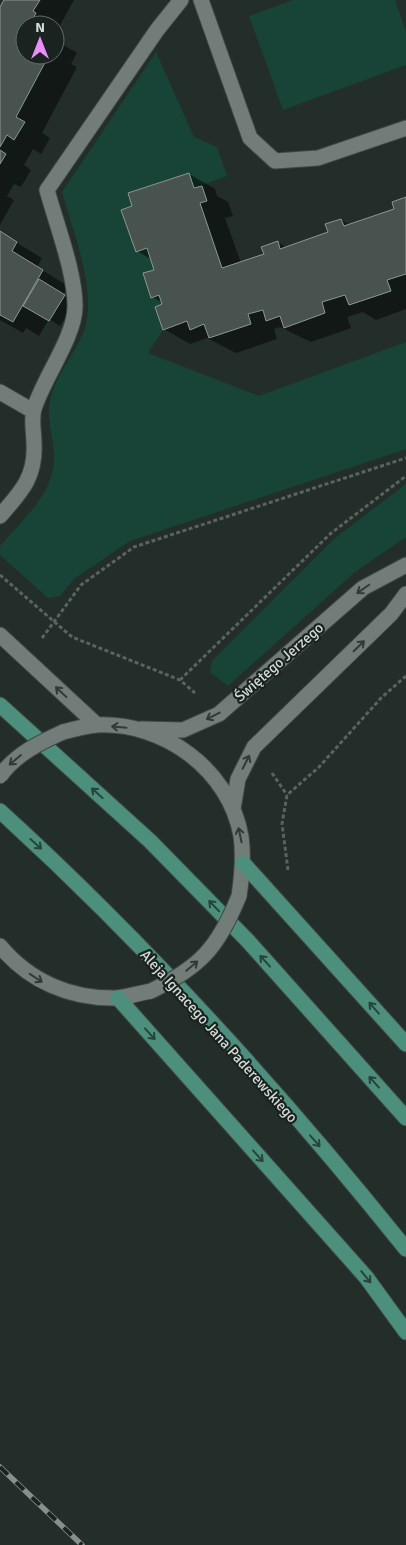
<svg xmlns="http://www.w3.org/2000/svg" width="406" height="1545" viewBox="0 0 406 1545" font-family="Signika,sans-serif">
  <style>
    .green { fill: #184437 }
    .shadow { fill: #0007; fill-rule: evenodd }
    .building { fill: #48534f; stroke: #8c9793 }
    .lines { fill: none; stroke-linecap: round; stroke-linejoin: round }
    .minor-casing { stroke: #404846; stroke-width: 17 }
    .major-casing { stroke: #404846; stroke-width: 17 }
    .path { stroke: #5a635f; stroke-width: 3; stroke-dasharray: 4 2.5; stroke-linecap: butt }
    .minor { stroke: #727d79; stroke-width: 15 }
    .major { stroke: #4d8f7d; stroke-width: 15 }
    .rail-casing { stroke: #88908d; stroke-width: 5.5 }
    .rail { stroke: #1a2320; stroke-width: 4; stroke-dasharray: 11; stroke-linecap: butt }
    .minor-bridge-casing { stroke: #404846; stroke-width: 17; stroke-linecap: butt }
    .minor-bridge { stroke: #727d79; stroke-width: 15 }
    .oneway { stroke: #303a36 }
    .oneway2 { stroke: #29433c }
    .labels { text-anchor: middle; stroke-width: 4.5; stroke-linejoin: round; paint-order: stroke }
    .street-label { font-size: 15px; fill: #d5dbd9; stroke: #1a2320 }
  </style>
  <rect width="100%" height="100%" fill="#232d29"/>
  <path class="green" d="M293,0H395L406,32V65L283,110L249,16Z
    M156,52L194,137L217,147L227,176L194,188L189,173L128,193L132,206L122,210L137,252L147,248L154,270L144,273L152,298L159,295L162,304L155,307L163,330L148,353L259,396L406,342V449L130,541L74,579L60,596L48,598L0,555V546C22,520 54,494 54,458C54,441 48,424 49,408C51,381 71,360 82,336C100,296 73,232 62,192Z
    M406,484V537L355,572L228,686L210,672L212,661L335,538Z"/>
  <path class="shadow" d="M5,0H74L59,27L62,29L55,40L77,53L71,64L77,67L42,133L50,138L41,154L33,149L24,165L31,170L21,187L14,184L7,196L14,200L0,225V9ZM25,25H55V55H25Z
    M189,174L215,189L217,196L228,202L233,216L225,218L241,263L265,255L278,242L287,248L329,233L341,220L350,225L396,210L406,198V309L376,320L363,312L347,317L351,328L311,342L280,327L274,329L277,339L236,353L207,338L190,344L164,329L165,304L152,297L156,270L152,260L137,251L133,207Z
    M0,233L42,258L37,267L68,286L63,295L75,302L60,326L49,319L39,336L26,328L23,333L0,320Z"/>
  <path class="building" d="M4,0H40L33,11L36,13L30,24L32,25H25V55H49L16,117L25,122L14,140L7,135L0,147V7Z
    M0,150L6,154L0,164Z
    M189,173L194,188L202,186L207,201L200,203L222,268L264,254L261,247L278,241L280,249L328,232L325,224L341,219L344,226L394,209L392,202L406,197V274L387,280L391,291L349,305L345,295L322,302L325,313L284,328L280,316L266,321L263,310L248,314L251,324L209,338L204,324L190,330L187,321L163,330L155,307L162,304L159,295L151,298L143,273L154,270L147,248L136,252L121,210L132,206L128,193Z
    M0,231L17,242L12,251L43,270L13,322L0,315Z
    M39,279L65,295L49,321L23,306Z"/>
  <g class="lines">
    <defs>
      <path id="minor" d="M201,0L250,138L275,161L318,158L406,128
        M0,392L33,411
        M0,516C21,492 36,477 34,443C34,433 31,419 34,409C43,379 74,338 75,308C76,275 56,223 47,190L157,30L181,0
        M0,635L97,725
        M141,729L183,730L219,714L363,588L406,565
        M63,732C74,729 85,726 97,725C163,722 229,769 241,836C244,857 242,876 239,896
        M233,809L238,779L254,747L391,614L406,594
        M0,946C29,981 70,999 116,998C127,997 140,993 151,991"/>
      <path id="major" d="M0,705L150,841L248,941L406,1118
        M0,811C147,945 282,1094 406,1249
        M243,863L406,1044
        M118,998L366,1277L406,1332"/>
    </defs>
    <use href="#minor" class="minor-casing"/>
    <use href="#major" class="major-casing"/>
    <path class="path" d="M0,575L72,637L180,680L195,693
      M42,638L81,585L134,547L406,458
      M180,680L330,534L406,476
      M272,773L287,795
      M288,870L282,824L287,795L319,767L381,698L406,676"/>
    <use href="#minor" class="minor"/>
    <use href="#major" class="major"/>
    <defs>
      <path id="rail" d="M0,1467L82,1545"/>
    </defs>
    <use href="#rail" class="rail-casing"/>
    <use href="#rail" class="rail"/>
    <defs>
      <path id="minor-bridge" d="M0,776C16,754 39,743 63,732
        M151,991C200,967 218,948 239,896"/>
    </defs>
    <use href="#minor-bridge" class="minor-bridge-casing"/>
    <use href="#minor-bridge" class="minor-bridge"/>
  </g>
  <defs><path id="oneway-shaft" d="M-6 0H5M1.5-3L5.5 0L1.5 3" fill="none" stroke-width="1.6" stroke-linecap="round" stroke-linejoin="round" transform="scale(1.25)"/></defs>
  <g class="oneway">
    <use href="#oneway-shaft" transform="translate(363 589) rotate(145)"/>
    <use href="#oneway-shaft" transform="translate(359 646) rotate(-44)"/>
    <use href="#oneway-shaft" transform="translate(61 692) rotate(-137)"/>
    <use href="#oneway-shaft" transform="translate(213 716) rotate(153)"/>
    <use href="#oneway-shaft" transform="translate(119 727) rotate(-175)"/>
    <use href="#oneway-shaft" transform="translate(15 760) rotate(140)"/>
    <use href="#oneway-shaft" transform="translate(246 762) rotate(-63)"/>
    <use href="#oneway-shaft" transform="translate(240 835) rotate(-102)"/>
    <use href="#oneway-shaft" transform="translate(192 966) rotate(-40)"/>
    <use href="#oneway-shaft" transform="translate(36 978) rotate(34)"/>
  </g>
  <g class="oneway2">
    <use href="#oneway-shaft" transform="translate(97 793) rotate(-138)"/>
    <use href="#oneway-shaft" transform="translate(36 844) rotate(42)"/>
    <use href="#oneway-shaft" transform="translate(214 906) rotate(-134)"/>
    <use href="#oneway-shaft" transform="translate(265 961) rotate(-132)"/>
    <use href="#oneway-shaft" transform="translate(374 1008) rotate(-131)"/>
    <use href="#oneway-shaft" transform="translate(150 1034) rotate(48)"/>
    <use href="#oneway-shaft" transform="translate(374 1082) rotate(-132)"/>
    <use href="#oneway-shaft" transform="translate(315 1141) rotate(49)"/>
    <use href="#oneway-shaft" transform="translate(258 1156) rotate(48)"/>
    <use href="#oneway-shaft" transform="translate(366 1277) rotate(51)"/>
  </g>
  <g class="labels">
    <g class="street-label">
      <text transform="translate(279 662) rotate(-41)" y="5">Świętego Jerzego</text>
      <text transform="translate(219 1036) rotate(48)" y="5">Aleja Ignacego Jana Paderewskiego</text>
    </g>
  </g>
  <g transform="translate(40 40)"><circle r="24" fill="#1a2320" stroke="#656d6a"/>
  <path d="M0-4L9 19L0 12L-9 19Z" fill="#ea8dfd"/>
  <text y="-8" font-size="14" font-weight="bold" text-anchor="middle" fill="#d5dbd9">N</text>
  </g>
</svg>
